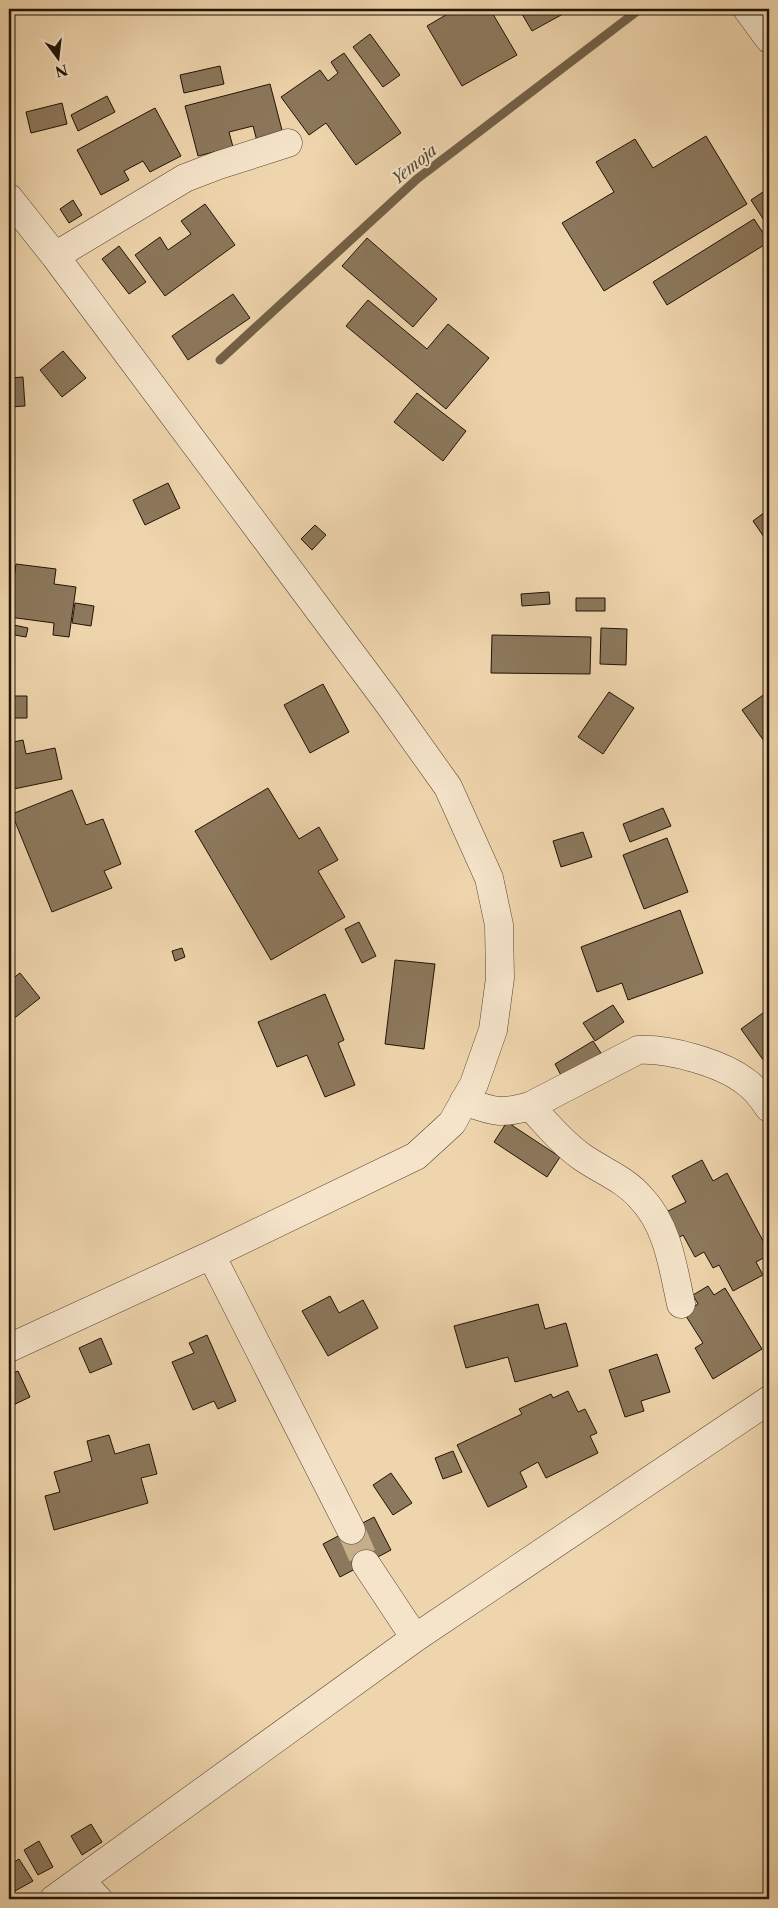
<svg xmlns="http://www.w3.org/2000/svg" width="778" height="1908" viewBox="0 0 778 1908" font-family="'Libre Caslon Text',serif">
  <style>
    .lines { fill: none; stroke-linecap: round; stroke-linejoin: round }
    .stream { stroke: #736047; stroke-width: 9 }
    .building { fill: #8c785c; stroke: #211304 }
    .minor-tunnel { stroke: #c6ae8b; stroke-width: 28; stroke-dasharray: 28 14; stroke-linecap: butt }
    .minor-casing { stroke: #54442e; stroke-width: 29 }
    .minor { stroke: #f5e4ca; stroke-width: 28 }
    .labels { text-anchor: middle; stroke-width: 4; stroke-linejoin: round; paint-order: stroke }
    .water-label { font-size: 16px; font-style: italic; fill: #574631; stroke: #f5e4ca }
  </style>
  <rect width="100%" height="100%" fill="#efd5ad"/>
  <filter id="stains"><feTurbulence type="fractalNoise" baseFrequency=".004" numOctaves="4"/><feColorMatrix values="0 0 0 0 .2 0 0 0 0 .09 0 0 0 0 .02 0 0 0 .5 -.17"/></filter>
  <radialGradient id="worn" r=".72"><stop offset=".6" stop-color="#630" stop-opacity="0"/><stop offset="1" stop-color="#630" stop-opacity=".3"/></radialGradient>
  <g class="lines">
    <path class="stream" d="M220,360L417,179L640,9"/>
  </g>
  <path class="building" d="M456,9H490L517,55L462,86L427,26Z
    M519,9H572L532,31Z
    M370,34L400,75L383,87L353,47Z
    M344,53L401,133L356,165L326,123L309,135L281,97L320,70L328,81L338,73L331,62Z
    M220,66L224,84L184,93L180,75Z
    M270,84L283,134L257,141L253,126L229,132L233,147L198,156L185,106Z
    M107,96L115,112L78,131L71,115Z
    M62,103L67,124L31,133L26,112Z
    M155,108L181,156L150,172L143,161L124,171L129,180L101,195L77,150Z
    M706,136L747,204L604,291L562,223L614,192L596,162L635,139L653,168Z
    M769,188V228L751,200Z
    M73,200L82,215L69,223L60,209Z
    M205,204L235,245L165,296L135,255L160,237L168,250L191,234L181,221Z
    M754,219L769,242L667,305L653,282Z
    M367,238L437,299L413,327L342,266Z
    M119,246L146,282L129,294L102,259Z
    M233,294L250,318L188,360L172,336Z
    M368,300L427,349L448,324L489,358L446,409L346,326Z
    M63,351L86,378L62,397L40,370Z
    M23,377L25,406L9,407V378Z
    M417,393L466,431L443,461L394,422Z
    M168,483L180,508L145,525L133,500Z
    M769,509V542L768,543L753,521Z
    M315,525L326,535L312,550L301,539Z
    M16,564L56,569L54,584L76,587L69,637L53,635L54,623L9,617V578L14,579Z
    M549,592L550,604L522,606L521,594Z
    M576,598H605V611H576Z
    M75,603L94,606L91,626L72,623Z
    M9,624L28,628L26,637L9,634Z
    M601,628L627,629L626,665L600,664Z
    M492,635L591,637L590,674L491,673Z
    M323,684L349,732L310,753L284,705Z
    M769,691V748L742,710Z
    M609,692L634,708L603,754L578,737Z
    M9,696H27V718H9Z
    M23,740L26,754L55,748L62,779L9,790V743Z
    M268,788L299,839L319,827L338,860L318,871L345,917L271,960L195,831Z
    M72,790L86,825L103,819L121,864L104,871L112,888L52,912L12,814Z
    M663,808L671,826L630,842L623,824Z
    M583,832L592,857L561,867L553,841Z
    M667,838L688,892L644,909L623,855Z
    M680,910L703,973L628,1000L622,983L597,992L581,947Z
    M359,922L376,956L362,963L345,929Z
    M182,948L185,957L175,961L172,951Z
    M395,960L435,964L424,1049L385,1044Z
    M20,973L40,998L12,1020L9,1017V975L12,979Z
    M325,994L344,1040L338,1043L355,1085L325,1097L307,1055L277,1067L258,1022Z
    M613,1005L624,1022L595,1041L583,1023Z
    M767,1010L769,1014V1068L741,1029Z
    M593,1041L601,1053L562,1077L555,1064Z
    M507,1122L560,1157L547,1177L494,1142Z
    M702,1160L713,1181L727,1173L769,1252V1255L756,1262L763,1275L733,1291L719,1265L713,1268L704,1252L695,1257L683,1235L677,1239L664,1213L686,1202L672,1176Z
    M708,1286L714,1295L725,1288L762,1349L713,1379L695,1348L703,1343L684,1313L698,1304L693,1295Z
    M330,1296L339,1313L363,1300L378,1328L328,1356L302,1311Z
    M538,1304L545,1329L566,1323L578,1366L515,1382L508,1357L466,1368L454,1326Z
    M207,1335L236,1401L218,1409L214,1401L193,1410L172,1362L194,1353L189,1343Z
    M101,1338L112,1364L90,1373L79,1348Z
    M657,1354L670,1392L641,1401L644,1411L625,1417L609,1370Z
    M18,1371L30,1397L9,1407V1375Z
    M568,1391L578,1412L585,1409L597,1433L590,1436L598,1453L546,1478L538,1462L520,1472L527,1487L488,1507L457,1445L522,1414L519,1409L551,1394L553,1398Z
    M109,1435L115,1454L149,1444L157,1474L141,1478L148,1503L54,1530L45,1496L60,1492L54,1472L92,1461L87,1441Z
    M453,1451L462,1472L443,1479L435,1458Z
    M391,1473L412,1503L393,1515L373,1485Z
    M374,1517L391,1550L340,1577L323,1544Z
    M91,1824L102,1842L82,1855L71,1836Z
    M39,1841L53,1867L38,1875L24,1850Z
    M19,1859L33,1881L15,1891L11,1884L9,1885V1865Z"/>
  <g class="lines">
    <path class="minor-tunnel" d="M351,1530L366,1564"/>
    <defs>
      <path id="minor" d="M747,9L769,39
        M9,198L55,256L386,700L448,787L489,878L499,925L500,978L493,1030L474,1084L452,1123L416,1156L211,1255L9,1348
        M55,256L185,178L219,165L288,143
        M464,1101C492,1111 500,1115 530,1106L638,1050C668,1048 722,1063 746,1082C755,1088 763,1099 769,1108
        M530,1106C546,1123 562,1143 582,1157C602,1171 625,1179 641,1198C668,1226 673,1268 681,1304
        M211,1255L351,1530
        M366,1564L415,1638
        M81,1881L98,1899
        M54,1899L415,1638L769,1400"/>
    </defs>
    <use href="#minor" class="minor-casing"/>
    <use href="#minor" class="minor"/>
  </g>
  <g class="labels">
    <g class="water-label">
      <text transform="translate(414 164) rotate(-39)" y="6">Yemoja</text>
    </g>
  </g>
  <rect width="778" height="1908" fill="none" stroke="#efd5ad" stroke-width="30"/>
  <rect x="10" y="10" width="758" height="1888" fill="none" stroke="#211304" stroke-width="2.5"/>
  <rect x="15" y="15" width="748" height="1878" fill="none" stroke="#211304"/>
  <g transform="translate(58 58) rotate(165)" stroke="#f5e4ca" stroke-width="4" paint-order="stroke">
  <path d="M0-4L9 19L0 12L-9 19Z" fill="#211304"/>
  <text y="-8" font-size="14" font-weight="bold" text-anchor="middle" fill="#211304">N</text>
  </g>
  <rect width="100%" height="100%" filter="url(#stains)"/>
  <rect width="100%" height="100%" fill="url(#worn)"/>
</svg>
